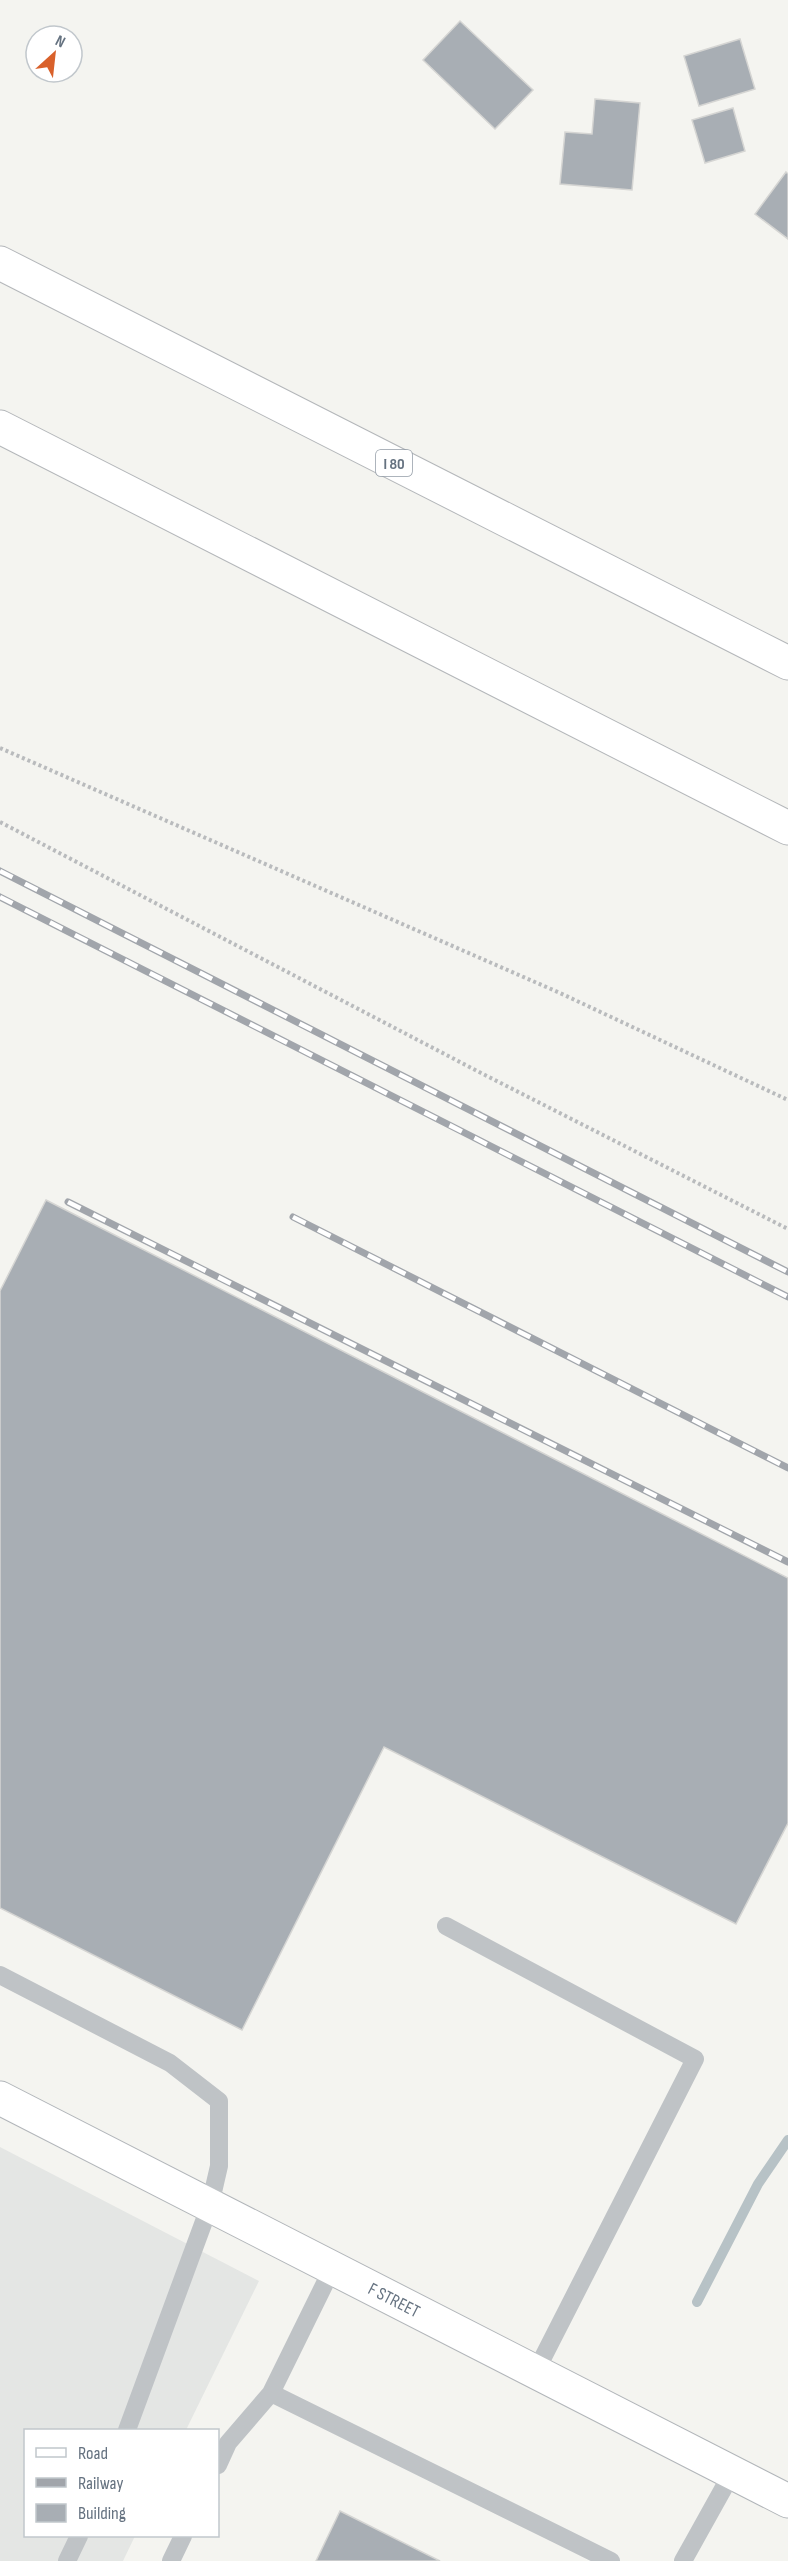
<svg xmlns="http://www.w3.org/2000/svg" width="788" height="2561" viewBox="0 0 788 2561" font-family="'Sofia Sans Condensed',sans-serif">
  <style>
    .built { fill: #e4e6e4 }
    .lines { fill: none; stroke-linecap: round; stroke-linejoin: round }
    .stream { stroke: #b7c2c6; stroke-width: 10 }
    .building { fill: #a8aeb4; stroke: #d5d5d3; stroke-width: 1.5 }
    .secondary-casing { stroke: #b2b6ba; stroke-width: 35 }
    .highway-casing { stroke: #b4b7ba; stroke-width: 35 }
    .path { stroke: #b9bbbd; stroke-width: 4; stroke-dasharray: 3 3; stroke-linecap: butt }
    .lane { stroke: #bfc3c6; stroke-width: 18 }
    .secondary { stroke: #fff; stroke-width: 33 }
    .highway { stroke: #fff; stroke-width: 33 }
    .rail-casing { stroke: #a1a5ab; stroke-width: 7 }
    .rail { stroke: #fff; stroke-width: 4.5; stroke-dasharray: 14; stroke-linecap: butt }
    .labels { text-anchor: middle; stroke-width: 6; stroke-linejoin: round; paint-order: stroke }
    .shield { fill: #fff; stroke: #939ca6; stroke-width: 1.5 }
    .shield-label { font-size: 16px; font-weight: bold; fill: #657280 }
    .street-label { font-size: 18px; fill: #657280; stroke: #fff }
  </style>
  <rect width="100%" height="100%" fill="#f4f4f0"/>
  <path class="built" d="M0,2147L259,2281L186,2430H26V2536H135L123,2561H0Z"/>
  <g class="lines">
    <path class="stream" d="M697,2302L758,2184L788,2140"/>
  </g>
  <path class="building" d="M460,21L533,90L495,129L423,60Z
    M740,39L755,89L699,106L684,56Z
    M595,99L640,103L632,190L560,184L565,132L592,134Z
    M733,108L745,151L705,163L692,120Z
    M786,172L788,174V239L755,214Z
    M46,1200L788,1578V1823L736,1924L384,1747L242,2030L0,1908V1291Z
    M340,2511L440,2561H316Z"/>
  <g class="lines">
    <defs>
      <path id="secondary" d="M0,2098L788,2501"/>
      <path id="highway" d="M0,263L788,663
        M0,427L788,828"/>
    </defs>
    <use href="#secondary" class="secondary-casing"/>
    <use href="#highway" class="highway-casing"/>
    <path class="path" d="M0,748L560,993L788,1100
      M0,822L481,1073L788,1229"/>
    <path class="lane" d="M446,1926L695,2059L535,2373
      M0,1975L170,2063L219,2101V2166L210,2205L127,2430
      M332,2269L271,2393L611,2561
      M218,2465L228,2443L271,2393
      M67,2561L79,2536
      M171,2561L183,2536
      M683,2561L732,2473"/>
    <use href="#secondary" class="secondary"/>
    <use href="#highway" class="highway"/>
    <defs>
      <path id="rail" d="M0,871L788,1272
        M0,897L788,1297
        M68,1202L788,1562
        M293,1217L788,1468"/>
    </defs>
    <use href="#rail" class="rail-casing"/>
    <use href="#rail" class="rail"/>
  </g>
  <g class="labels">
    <rect class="shield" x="376" y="450" width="36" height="26" rx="4.5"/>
    <g class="shield-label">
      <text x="394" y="469">I 80</text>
    </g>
    <g class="street-label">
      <text transform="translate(394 2300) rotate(27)" y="6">F STREET</text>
    </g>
  </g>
  <rect x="24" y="2429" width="195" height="108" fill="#ffffff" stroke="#c1c7cc" stroke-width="1.5"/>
  <rect x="36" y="2448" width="30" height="9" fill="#ffffff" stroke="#c1c7cc" stroke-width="1.5"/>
  <text x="78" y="2459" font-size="18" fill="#657280">Road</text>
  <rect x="36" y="2478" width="30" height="9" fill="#a1a5ab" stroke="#c1c7cc" stroke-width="1.5"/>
  <text x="78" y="2489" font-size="18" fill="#657280">Railway</text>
  <rect x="36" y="2504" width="30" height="18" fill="#a8aeb4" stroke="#c1c7cc" stroke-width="1.5"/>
  <text x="78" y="2519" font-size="18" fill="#657280">Building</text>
  <g transform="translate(54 54) rotate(27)"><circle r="28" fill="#ffffff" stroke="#c1c7cc" stroke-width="1.5"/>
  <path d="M0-4.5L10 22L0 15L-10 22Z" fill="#d9612b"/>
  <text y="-9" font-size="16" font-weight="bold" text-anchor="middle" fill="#657280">N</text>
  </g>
</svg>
